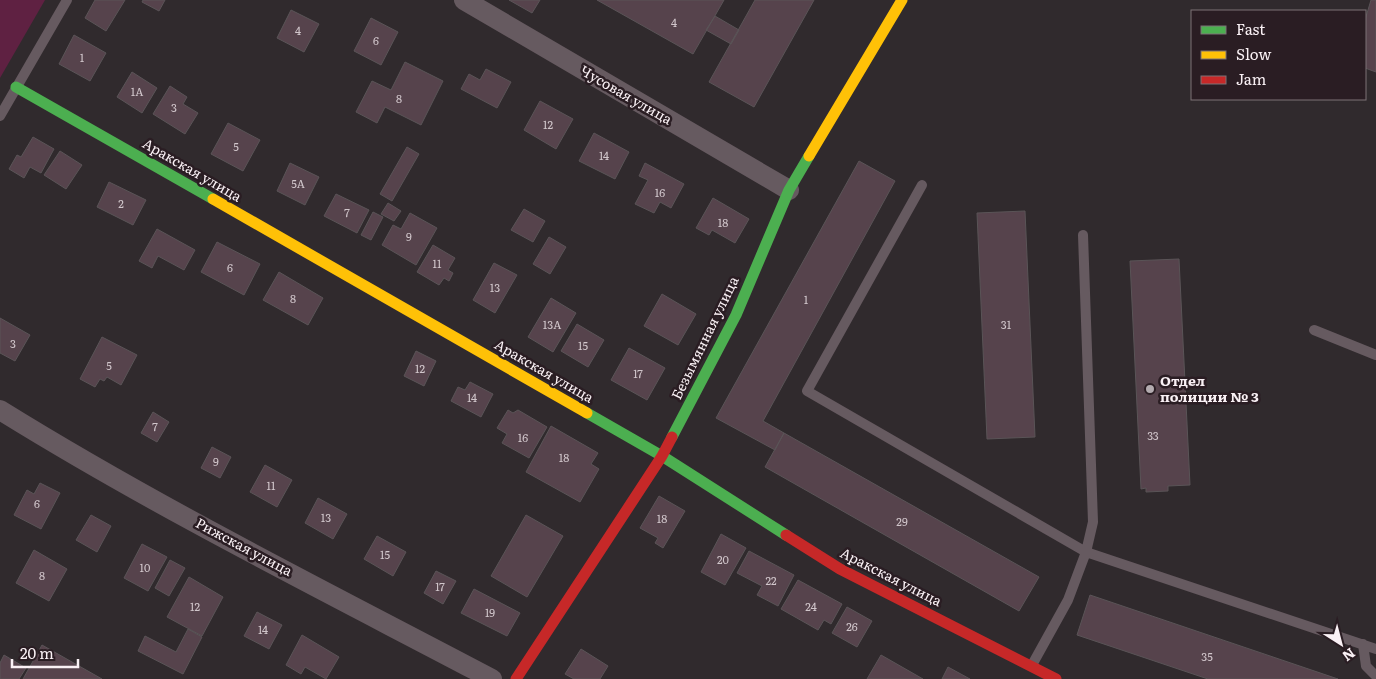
<svg xmlns="http://www.w3.org/2000/svg" width="1376" height="679" viewBox="0 0 1376 679" font-family="Literata,serif">
  <style>
    .green { fill: #5f2142 }
    .building { fill: #56434c; stroke: #5a5457 }
    .lines { fill: none; stroke-linecap: round; stroke-linejoin: round }
    .lane { stroke: #665a60; stroke-width: 10 }
    .street { stroke: #665a60; stroke-width: 20 }
    .fast { stroke: #4caf50; stroke-width: 11 }
    .slow { stroke: #ffc107; stroke-width: 11 }
    .jam { stroke: #c62828; stroke-width: 11 }
    .poi-dot { fill: #b3abaf; stroke: #2a1d23; stroke-width: 2 }
    .labels { text-anchor: middle; stroke-width: 5; stroke-linejoin: round; paint-order: stroke }
    .number-label { font-size: 11px; fill: #d1c6cb }
    .street-label { font-size: 14px; fill: #faf1f5; stroke: #2a1d23 }
    .poi-label { font-size: 14px; font-weight: bold; fill: #faf1f5; stroke: #2a1d23; text-anchor: start }
  </style>
  <rect width="100%" height="100%" fill="#302a2d"/>
  <path class="green" d="M0,0H45L0,78Z"/>
  <path class="building" d="M95,0H125L106,31L85,18Z
    M143,0H165L159,11L142,2Z
    M509,0H540L532,13Z
    M597,0H724L693,54Z
    M755,0H814L754,107L709,82Z
    M1371,0H1376V72L1365,68V20Z
    M291,10L319,24L304,52L277,38Z
    M715,16L739,30L731,44L706,30Z
    M371,18L398,32L381,65L354,51Z
    M74,35L106,53L90,81L59,64Z
    M405,62L443,81L421,125L385,107L377,123L356,112L372,81L391,90Z
    M486,69L511,82L497,108L461,89L469,74L480,80Z
    M132,72L157,88L142,113L117,97Z
    M170,86L187,97L183,104L198,113L185,134L153,114Z
    M540,101L573,119L556,149L524,130Z
    M228,123L260,140L243,171L211,154Z
    M594,133L629,152L615,179L579,161Z
    M33,137L54,149L41,173L30,167L24,178L9,169L17,155L21,157Z
    M407,147L419,154L392,201L380,194Z
    M60,151L82,165L66,189L44,175Z
    M859,161L895,181L763,421L784,433L775,450L716,418Z
    M290,163L319,177L305,205L277,191Z
    M645,163L684,184L671,208L660,202L654,213L635,204L648,180L639,176Z
    M109,182L146,200L133,225L97,207Z
    M336,194L369,210L357,233L324,216Z
    M713,198L749,219L735,243L712,230L709,235L696,228Z
    M388,203L401,211L394,221L381,214Z
    M524,209L545,221L533,242L511,230Z
    M1025,211L1035,437L987,439L977,213Z
    M373,212L383,217L371,240L361,235Z
    M410,213L437,228L416,265L382,245L393,225L401,229Z
    M157,229L195,250L184,270L158,256L152,268L139,261Z
    M549,237L566,247L550,274L533,264Z
    M217,242L260,264L244,295L201,272Z
    M433,245L455,258L448,270L453,273L449,281L444,278L439,285L417,272Z
    M1179,259L1190,485L1168,486V491L1146,492V488L1141,489L1130,261Z
    M494,263L517,275L495,313L473,300Z
    M279,272L323,298L308,325L263,300Z
    M662,294L696,314L678,345L644,326Z
    M551,298L576,313L553,352L528,337Z
    M0,318L30,335L15,361L0,353Z
    M577,324L604,340L588,367L561,351Z
    M102,337L137,355L121,385L107,377L104,381L100,379L95,387L80,379Z
    M629,348L665,368L647,400L611,380Z
    M416,351L436,361L424,386L404,376Z
    M470,382L493,394L481,417L451,401L458,387L465,390Z
    M508,410L513,413L518,410L547,427L529,458L502,443L507,434L497,428Z
    M153,412L169,422L157,442L141,433Z
    M551,426L598,453L591,464L599,469L580,502L526,472Z
    M784,433L1039,577L1019,611L765,467Z
    M212,447L231,457L220,478L201,468Z
    M265,465L292,480L277,507L250,492Z
    M40,483L60,493L41,529L14,515L27,490L34,494Z
    M659,496L685,511L663,548L655,543L658,538L640,528Z
    M318,498L347,514L333,539L305,523Z
    M91,515L111,526L97,552L76,540Z
    M526,515L563,536L527,597L491,576Z
    M721,534L746,548L725,585L701,572Z
    M377,536L406,552L393,576L364,559Z
    M142,544L167,557L148,591L124,578Z
    M34,550L67,569L49,601L16,583Z
    M749,551L794,575L778,606L757,595L762,586L737,573Z
    M170,560L185,568L169,596L155,588Z
    M436,571L456,581L443,604L424,593Z
    M189,577L223,597L202,636L167,617Z
    M798,580L842,604L831,624L824,620L818,630L781,609Z
    M474,589L520,613L507,636L461,613Z
    M1090,595L1338,679H1208L1077,635Z
    M847,607L872,621L857,647L832,633Z
    M257,612L282,625L269,649L244,636Z
    M188,629L202,637L183,674L138,651L145,636L176,652Z
    M302,635L339,657L326,679L305,667L301,674L286,665Z
    M42,645L102,679H23Z
    M581,649L608,666L600,679H574L565,674Z
    M4,655L26,668L19,679H0V663Z
    M881,655L923,679H867Z
    M948,667L970,679H942Z"/>
  <g class="lines">
    <path class="lane" d="M0,116L67,0
      M922,185L807,391L1086,552L1376,649
      M1314,330L1376,355
      M1363,644L1366,666L1376,676
      M1032,665L1068,600L1086,552L1093,522L1083,235"/>
    <path class="street" d="M464,0L789,190
      M0,410C158,508 327,592 492,679"/>
    <path class="fast" d="M16,87L213,199
      M587,413L662,456L786,535
      M672,437L736,315L789,190L809,156"/>
    <path class="slow" d="M809,156L902,0
      M213,199L587,413"/>
    <path class="jam" d="M786,535L840,569L1056,679
      M516,679L662,456L672,437"/>
  </g>
  <circle class="poi-dot" cx="1150" cy="389" r="5"/>
  <g class="labels">
    <g class="number-label">
      <text x="674" y="27">4</text>
      <text x="298" y="35">4</text>
      <text x="376" y="45">6</text>
      <text x="82" y="62">1</text>
      <text x="137" y="96">1А</text>
      <text x="399" y="103">8</text>
      <text x="174" y="112">3</text>
      <text x="548" y="129">12</text>
      <text x="236" y="151">5</text>
      <text x="604" y="160">14</text>
      <text x="298" y="188">5А</text>
      <text x="660" y="197">16</text>
      <text x="121" y="208">2</text>
      <text x="347" y="217">7</text>
      <text x="723" y="227">18</text>
      <text x="409" y="241">9</text>
      <text x="437" y="268">11</text>
      <text x="230" y="272">6</text>
      <text x="495" y="292">13</text>
      <text x="293" y="303">8</text>
      <text x="806" y="304">1</text>
      <text x="552" y="329">13А</text>
      <text x="1006" y="329">31</text>
      <text x="13" y="348">3</text>
      <text x="583" y="350">15</text>
      <text x="109" y="370">5</text>
      <text x="420" y="373">12</text>
      <text x="638" y="378">17</text>
      <text x="472" y="402">14</text>
      <text x="155" y="431">7</text>
      <text x="1153" y="440">33</text>
      <text x="523" y="442">16</text>
      <text x="564" y="462">18</text>
      <text x="216" y="466">9</text>
      <text x="271" y="490">11</text>
      <text x="37" y="508">6</text>
      <text x="326" y="522">13</text>
      <text x="662" y="523">18</text>
      <text x="902" y="526">29</text>
      <text x="385" y="559">15</text>
      <text x="723" y="564">20</text>
      <text x="145" y="572">10</text>
      <text x="42" y="580">8</text>
      <text x="771" y="585">22</text>
      <text x="440" y="591">17</text>
      <text x="195" y="611">12</text>
      <text x="811" y="611">24</text>
      <text x="490" y="617">19</text>
      <text x="852" y="631">26</text>
      <text x="263" y="634">14</text>
      <text x="1207" y="661">35</text>
    </g>
    <g class="street-label">
      <text transform="translate(626 95) rotate(30)" y="5">Чусовая улица</text>
      <text transform="translate(192 170) rotate(30)" y="5">Аракская улица</text>
      <text transform="translate(705 338) rotate(-64)" y="5">Безымянная улица</text>
      <text transform="translate(544 371) rotate(30)" y="5">Аракская улица</text>
      <text transform="translate(244 547) rotate(28)" y="5">Рижская улица</text>
      <text transform="translate(891 577) rotate(27)" y="5">Аракская улица</text>
    </g>
    <g class="poi-label">
      <text x="1160" y="386">Отдел<tspan x="1160" dy="16">полиции № 3</tspan></text>
    </g>
  </g>
  <rect x="1191" y="10" width="175" height="90" fill="#2a1d23" stroke="#7d7277"/>
  <rect x="1201" y="26" width="25" height="8" fill="#4caf50" stroke="#7d7277"/>
  <text x="1236" y="35" font-size="15" fill="#faf1f5">Fast</text>
  <rect x="1201" y="51" width="25" height="8" fill="#ffc107" stroke="#7d7277"/>
  <text x="1236" y="60" font-size="15" fill="#faf1f5">Slow</text>
  <rect x="1201" y="76" width="25" height="8" fill="#c62828" stroke="#7d7277"/>
  <text x="1236" y="85" font-size="15" fill="#faf1f5">Jam</text>
  <g transform="translate(1341 644) rotate(144)" stroke="#2a1d23" stroke-width="4" paint-order="stroke">
  <path d="M0-4L9 19L0 12L-9 19Z" fill="#faf1f5"/>
  <text y="-8" font-size="14" font-weight="bold" text-anchor="middle" fill="#faf1f5">N</text>
  </g>
  <path d="M12 659v8h66v-8" fill="none" stroke="#faf1f5" stroke-width="2.5"/>
  <text x="20" y="659" font-size="15" fill="#faf1f5" stroke="#2a1d23" stroke-width="4" paint-order="stroke">20 m</text>
</svg>
